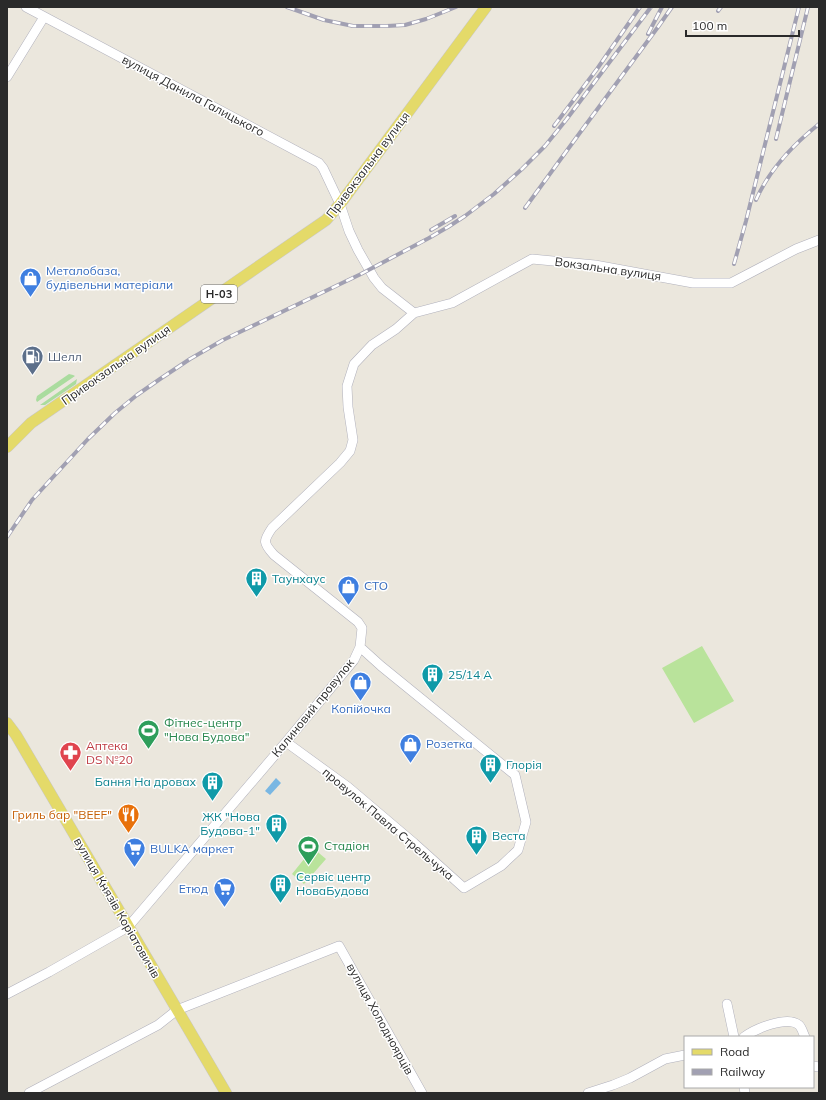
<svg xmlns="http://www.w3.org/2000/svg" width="826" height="1100" viewBox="0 0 826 1100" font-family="Mulish,sans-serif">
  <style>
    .green { fill: #aadc9e }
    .pitch { fill: #b9e39b }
    .water { fill: #79b7e3 }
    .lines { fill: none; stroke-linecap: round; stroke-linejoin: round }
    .minor-casing { stroke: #b1b1bc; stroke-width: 10 }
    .major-casing { stroke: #c8c8c8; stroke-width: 12 }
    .minor { stroke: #fff; stroke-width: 9 }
    .major { stroke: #e4da69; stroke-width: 11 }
    .rail-casing { stroke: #a1a0b2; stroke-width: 4 }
    .rail { stroke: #fff; stroke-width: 2.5; stroke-dasharray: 8; stroke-linecap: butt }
    .labels { text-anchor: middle; stroke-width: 3; stroke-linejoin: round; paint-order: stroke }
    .shield { fill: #fff; stroke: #6a6a6a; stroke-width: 1 }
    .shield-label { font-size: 11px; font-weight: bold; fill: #2a2a2a }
    .street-label { font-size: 12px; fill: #2a2a2a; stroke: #fff }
    .shop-label { font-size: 12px; fill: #366cbe; stroke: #fff; text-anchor: start }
    .service-label { font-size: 12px; fill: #4e5e75; stroke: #fff; text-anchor: start }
    .culture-label { font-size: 12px; fill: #0d838f; stroke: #fff; text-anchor: start }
    .leisure-label { font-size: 12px; fill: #27864d; stroke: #fff; text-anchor: start }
    .health-label { font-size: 12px; fill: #be3a42; stroke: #fff; text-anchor: start }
    .food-label { font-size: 12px; fill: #c56008; stroke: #fff; text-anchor: end }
  </style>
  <rect width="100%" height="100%" fill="#ebe7dd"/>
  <path class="green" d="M69,374L73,375L75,376L37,402L36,400L37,396Z
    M77,379L76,384L45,405H40Z"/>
  <path class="pitch" d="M702,646L734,701L694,723L662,668Z
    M313,848L326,859L304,884L292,874Z"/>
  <path class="water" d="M276,778L281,783L270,795L265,791Z"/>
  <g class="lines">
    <defs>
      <path id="minor" d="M26,7L319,163L323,168L340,204L349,231L358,250L374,278L382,288L414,313L452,303L532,259L595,265L693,283H731L796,249L819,240
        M7,77L44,17
        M286,742L348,787L414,843L464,888L501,866L518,850L526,822L515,775L381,666L360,647
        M7,994L49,972L128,927L286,742L354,660L360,647L362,628L358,622L274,555C263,543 263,541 272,528L340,463L350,451L353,440L348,407L347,386L354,364L372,345L396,329L414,313
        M727,1004L734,1037
        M744,1037C755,1029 787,1015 799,1025C802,1028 803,1033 805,1037
        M813,1066L819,1067
        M744,1087L745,1093
        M29,1093L158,1025L177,1010L339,946L422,1093
        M588,1093L613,1085L630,1078L665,1059L685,1055"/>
      <path id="major" d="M7,447L31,423L326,220L340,204L486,7
        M7,723L16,735L226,1093"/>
    </defs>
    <use href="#minor" class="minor-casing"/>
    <use href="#major" class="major-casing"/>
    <use href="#minor" class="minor"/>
    <use href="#major" class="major"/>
    <defs>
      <path id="rail" d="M287,7L324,20L353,26H387L405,25L426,19L456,7
        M718,11L721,7
        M648,34L662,7
        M554,126L597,69L640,7
        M776,139L808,7
        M756,200C769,170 794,144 819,124
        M525,208L579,134L658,27L672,7
        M431,230L455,216
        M734,264L746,221L799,7
        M7,537L32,500L88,439L115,413L137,395L160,379L190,359L223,340L361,274L429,238L448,227L465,216L494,194L522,169L545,146L566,120L651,7"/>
    </defs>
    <use href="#rail" class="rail-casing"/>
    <use href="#rail" class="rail"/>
  </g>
  <defs>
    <symbol id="shop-pin" viewBox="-11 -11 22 30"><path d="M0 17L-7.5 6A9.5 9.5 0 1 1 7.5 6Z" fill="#3f7fe0" stroke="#fff"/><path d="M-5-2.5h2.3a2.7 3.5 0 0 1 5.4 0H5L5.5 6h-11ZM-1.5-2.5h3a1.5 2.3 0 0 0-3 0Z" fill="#fff"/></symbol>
    <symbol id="fuel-pin" viewBox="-11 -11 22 30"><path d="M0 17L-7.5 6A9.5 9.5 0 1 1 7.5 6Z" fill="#5c6f8a" stroke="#fff"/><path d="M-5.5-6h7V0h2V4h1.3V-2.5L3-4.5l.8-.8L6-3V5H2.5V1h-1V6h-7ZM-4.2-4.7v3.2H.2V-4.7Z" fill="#fff"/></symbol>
    <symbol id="building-pin" viewBox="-11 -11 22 30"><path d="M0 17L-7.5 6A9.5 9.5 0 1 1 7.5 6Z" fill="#0f9aa8" stroke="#fff"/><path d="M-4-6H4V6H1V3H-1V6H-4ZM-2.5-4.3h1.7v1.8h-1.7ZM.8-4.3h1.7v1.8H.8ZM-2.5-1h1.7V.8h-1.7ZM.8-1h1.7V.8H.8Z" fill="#fff"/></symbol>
    <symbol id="stadium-pin" viewBox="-11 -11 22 30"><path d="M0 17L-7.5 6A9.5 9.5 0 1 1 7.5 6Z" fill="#2e9e5b" stroke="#fff"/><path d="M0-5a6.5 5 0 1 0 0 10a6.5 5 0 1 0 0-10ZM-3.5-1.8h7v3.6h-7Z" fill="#fff"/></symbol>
    <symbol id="pharmacy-pin" viewBox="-11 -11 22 30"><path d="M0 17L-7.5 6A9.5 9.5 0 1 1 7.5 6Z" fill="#e0444e" stroke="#fff"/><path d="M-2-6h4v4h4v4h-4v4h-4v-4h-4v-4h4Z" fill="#fff"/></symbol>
    <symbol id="restaurant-pin" viewBox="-11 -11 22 30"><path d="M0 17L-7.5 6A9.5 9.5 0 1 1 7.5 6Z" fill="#e8710a" stroke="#fff"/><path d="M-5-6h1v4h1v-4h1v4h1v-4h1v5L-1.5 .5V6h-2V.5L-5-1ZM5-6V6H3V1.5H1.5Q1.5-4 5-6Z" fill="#fff"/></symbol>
    <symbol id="supermarket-pin" viewBox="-11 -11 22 30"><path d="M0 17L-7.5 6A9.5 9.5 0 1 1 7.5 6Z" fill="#3f7fe0" stroke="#fff"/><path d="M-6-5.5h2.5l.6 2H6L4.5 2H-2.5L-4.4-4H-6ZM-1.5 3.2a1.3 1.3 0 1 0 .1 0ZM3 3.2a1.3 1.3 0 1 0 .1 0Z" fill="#fff"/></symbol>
  </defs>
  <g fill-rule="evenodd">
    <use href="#shop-pin" x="18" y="266" width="25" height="34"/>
    <use href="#fuel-pin" x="20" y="344" width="25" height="34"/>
    <use href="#building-pin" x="244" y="566" width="25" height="34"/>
    <use href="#shop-pin" x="336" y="574" width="25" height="34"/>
    <use href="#building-pin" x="420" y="662" width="25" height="34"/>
    <use href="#shop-pin" x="348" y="670" width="25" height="34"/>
    <use href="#stadium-pin" x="136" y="718" width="25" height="34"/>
    <use href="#shop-pin" x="398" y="732" width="25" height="34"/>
    <use href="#pharmacy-pin" x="58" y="740" width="25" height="34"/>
    <use href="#building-pin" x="478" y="752" width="25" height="34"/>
    <use href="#building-pin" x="200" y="770" width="25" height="34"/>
    <use href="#restaurant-pin" x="116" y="802" width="25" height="34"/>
    <use href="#building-pin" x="264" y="812" width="25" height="34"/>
    <use href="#building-pin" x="464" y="824" width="25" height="34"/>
    <use href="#stadium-pin" x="296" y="834" width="25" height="34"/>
    <use href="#supermarket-pin" x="122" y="836" width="25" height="34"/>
    <use href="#building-pin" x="268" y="872" width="25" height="34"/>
    <use href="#supermarket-pin" x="212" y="876" width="25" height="34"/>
  </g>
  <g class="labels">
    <rect class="shield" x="201" y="285" width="36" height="18" rx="3"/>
    <g class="shield-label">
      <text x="219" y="298">Н-03</text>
    </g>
    <g class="street-label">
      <text transform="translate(193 96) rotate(28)" y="4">вулиця Данила Галицького</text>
      <text transform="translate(368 165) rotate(-53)" y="4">Привокзальна вулиця</text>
      <text transform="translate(608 269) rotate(8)" y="4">Вокзальна вулиця</text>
      <text transform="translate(116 365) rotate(-35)" y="4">Привокзальна вулиця</text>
      <text transform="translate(313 708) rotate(-51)" y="4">Калиновий провулок</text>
      <text transform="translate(388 824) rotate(40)" y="4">провулок Павла Стрельчука</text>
      <text transform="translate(117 908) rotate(60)" y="4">вулиця Князів Коріатовичів</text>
      <text transform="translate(380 1019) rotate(61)" y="4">вулиця Холодноярців</text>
    </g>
    <g class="shop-label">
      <text x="46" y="275">Металобаза,<tspan x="46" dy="14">будівельни матеріали</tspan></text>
      <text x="364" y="590">СТО</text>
      <text x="361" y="713" text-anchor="middle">Копійочка</text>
      <text x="426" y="748">Розетка</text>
      <text x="150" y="853">BULKA маркет</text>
      <text x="208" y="893" text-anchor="end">Етюд</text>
    </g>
    <g class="service-label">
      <text x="48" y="361">Шелл</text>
    </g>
    <g class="culture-label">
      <text x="272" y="583">Таунхаус</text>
      <text x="448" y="679">25/14 А</text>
      <text x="506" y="769">Глорія</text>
      <text x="196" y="786" text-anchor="end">Бання На дровах</text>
      <text x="260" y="821" text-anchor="end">ЖК "Нова<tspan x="260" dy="14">Будова-1"</tspan></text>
      <text x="492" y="840">Веста</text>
      <text x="296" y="881">Сервіс центр<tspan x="296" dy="14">НоваБудова</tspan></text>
    </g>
    <g class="leisure-label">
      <text x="164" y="727">Фітнес-центр<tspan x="164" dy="14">"Нова Будова"</tspan></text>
      <text x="324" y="850">Стадіон</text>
    </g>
    <g class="health-label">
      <text x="86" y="750">Аптека<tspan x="86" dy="14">DS №20</tspan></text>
    </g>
    <g class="food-label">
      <text x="112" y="819">Гриль бар "BEEF"</text>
    </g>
  </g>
  <rect width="826" height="1100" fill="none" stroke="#2a2a2a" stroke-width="16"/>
  <rect x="684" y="1036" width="130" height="52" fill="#ffffff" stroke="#aaaaaa"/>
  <rect x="692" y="1049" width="20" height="6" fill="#e4da69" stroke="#aaaaaa"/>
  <text x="720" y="1056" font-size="12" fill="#2a2a2a">Road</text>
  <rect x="692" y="1069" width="20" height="6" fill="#a1a0b2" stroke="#aaaaaa"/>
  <text x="720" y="1076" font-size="12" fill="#2a2a2a">Railway</text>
  <path d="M686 30v6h113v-6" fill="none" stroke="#2a2a2a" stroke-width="2"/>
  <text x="692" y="30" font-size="12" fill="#2a2a2a" stroke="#ffffff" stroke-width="3" paint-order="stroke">100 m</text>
</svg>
